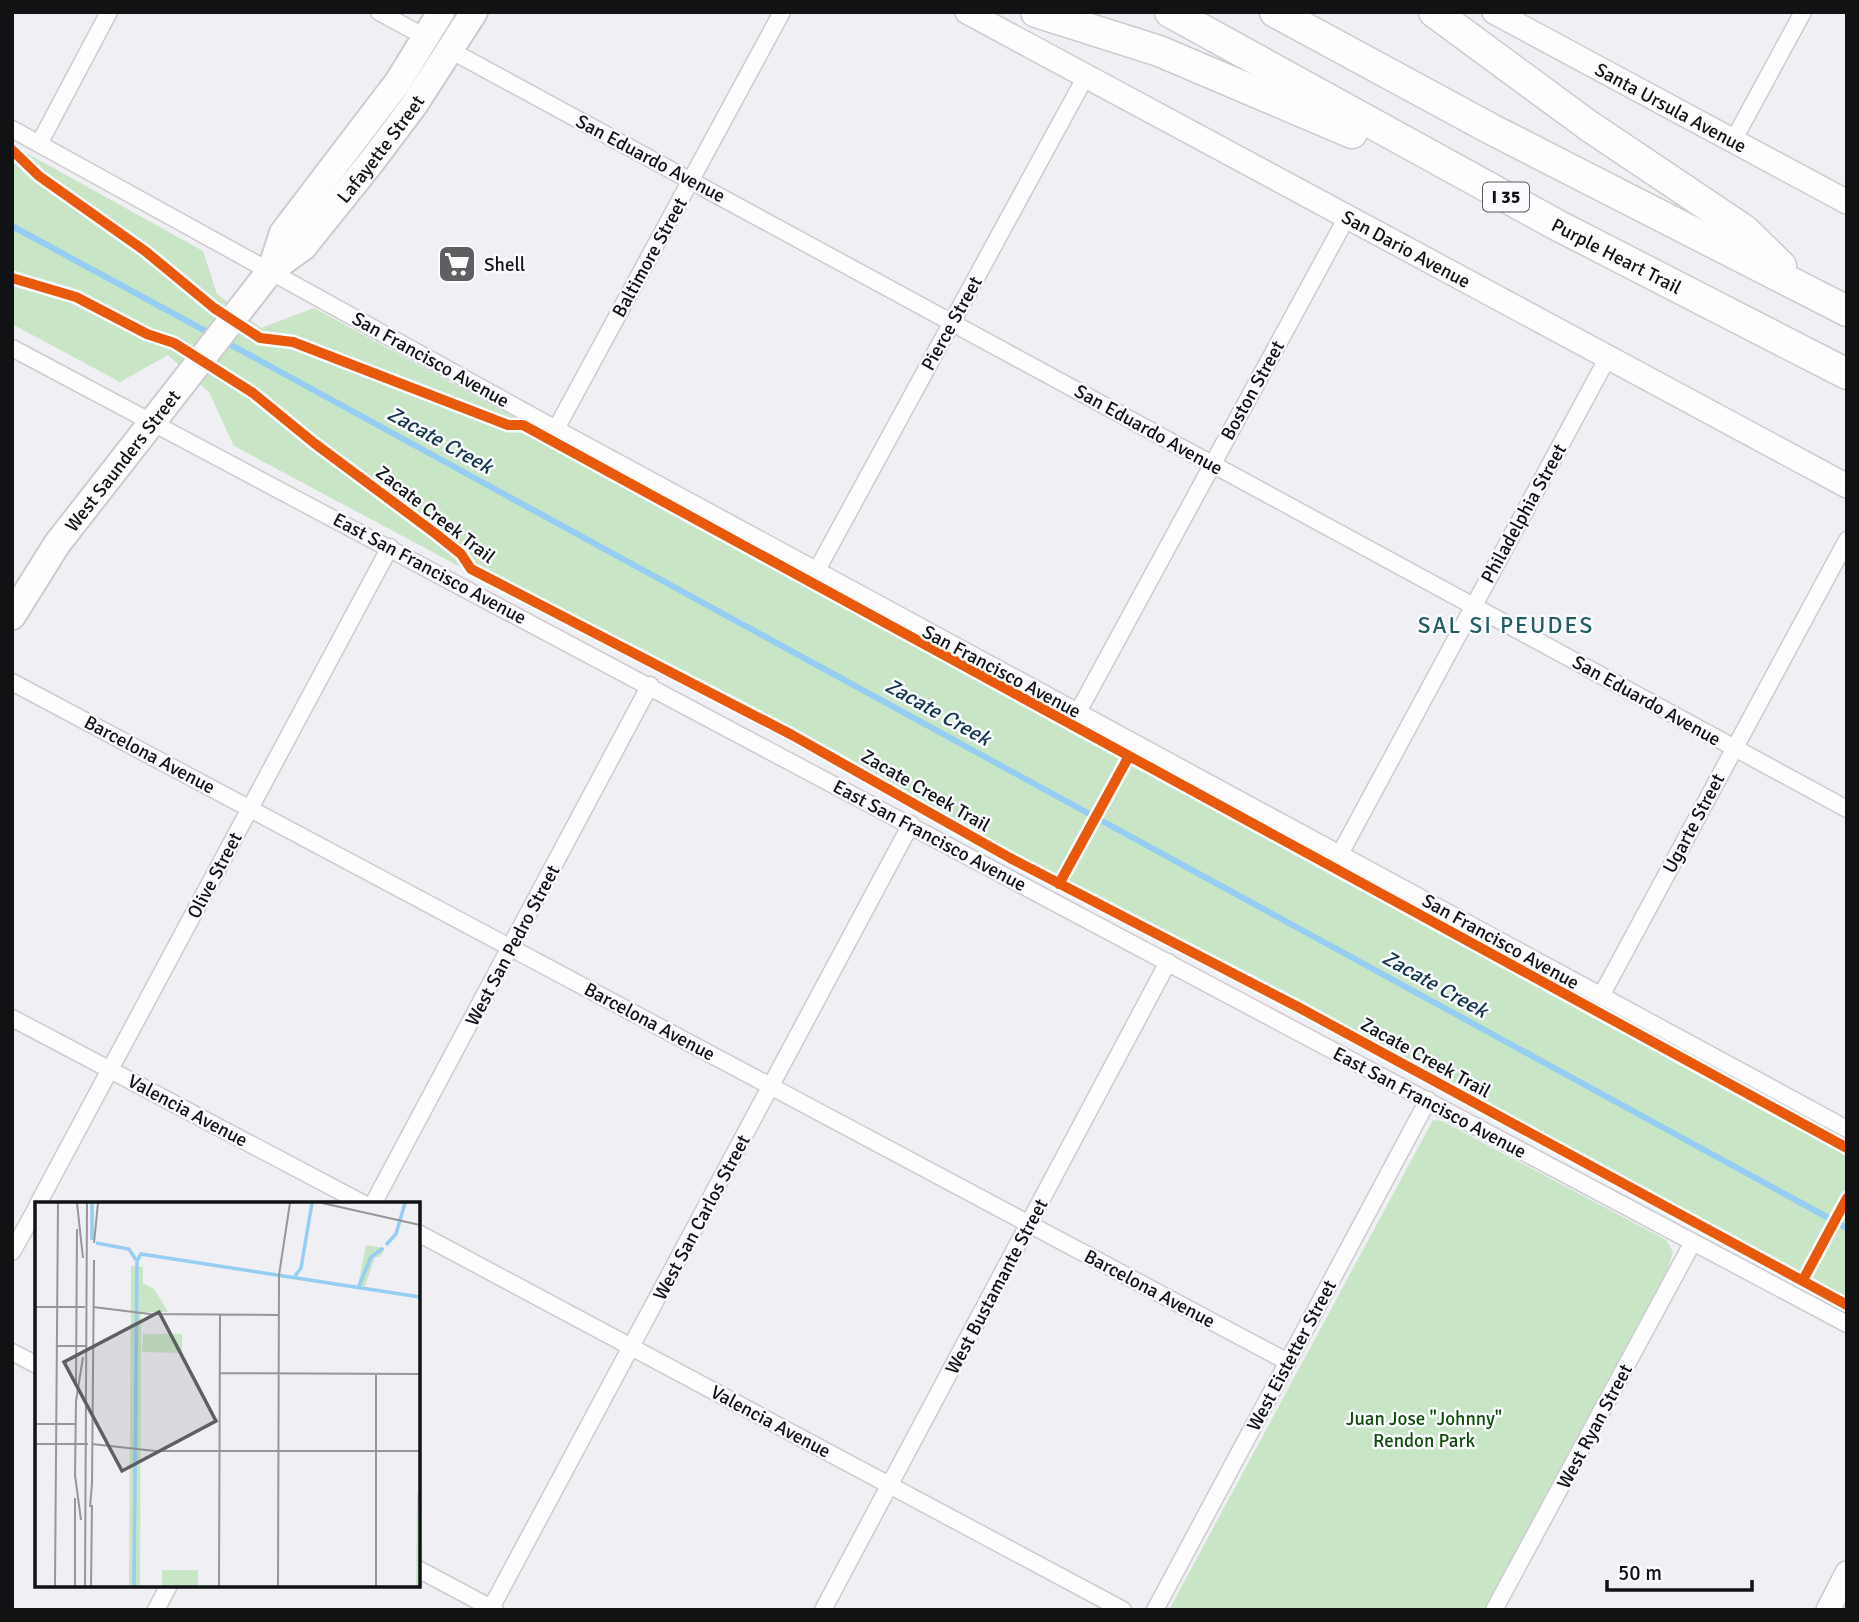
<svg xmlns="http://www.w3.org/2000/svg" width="1859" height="1622" viewBox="0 0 1859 1622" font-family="Signika,sans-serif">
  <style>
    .green { fill: #c8e5c6 }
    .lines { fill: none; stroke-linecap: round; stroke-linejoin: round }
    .stream { stroke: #95cdf3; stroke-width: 6 }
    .street-casing { stroke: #ccccd0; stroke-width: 19 }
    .secondary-casing { stroke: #ccccd0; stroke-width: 26 }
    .primary-casing { stroke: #ccccd0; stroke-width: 30 }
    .highway-casing { stroke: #ccccd0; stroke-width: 33 }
    .street { stroke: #fdfdfd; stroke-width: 16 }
    .secondary { stroke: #fdfdfd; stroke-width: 23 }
    .primary { stroke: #fdfdfd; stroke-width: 26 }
    .highway { stroke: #fdfdfd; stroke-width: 30 }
    .cycleway-casing { stroke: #fbfcff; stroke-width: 15 }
    .cycleway { stroke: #e8590c; stroke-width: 10 }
    .labels { text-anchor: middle; stroke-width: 5; stroke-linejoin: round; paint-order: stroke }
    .shield { fill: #fbfcff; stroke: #57585a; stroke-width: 2 }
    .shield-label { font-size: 18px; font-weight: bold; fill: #111214 }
    .street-label { font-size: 19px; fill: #111214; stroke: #fbfcff }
    .poi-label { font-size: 19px; fill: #111214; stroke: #fbfcff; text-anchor: start }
    .park-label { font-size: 19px; fill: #114c0a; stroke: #fbfcff }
    .water-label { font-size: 21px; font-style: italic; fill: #13364c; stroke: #fbfcff }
    .quarter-label { font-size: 23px; letter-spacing: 2px; fill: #235d63; stroke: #fbfcff }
    .inset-river { fill: none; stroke: #95cdf3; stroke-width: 3.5 }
    .inset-road { fill: none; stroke: #96979a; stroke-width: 2 }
    .view { fill: #5f5f62; fill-opacity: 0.15; stroke: #5f5f62; stroke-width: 3.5 }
    .inset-edge { fill: none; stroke: #111214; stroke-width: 3.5 }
  </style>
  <rect width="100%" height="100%" fill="#efeff4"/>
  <path class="green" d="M12,145L203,251L217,294L261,328L314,308L1847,1143V1308L234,446L209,392L168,355L120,382L12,324Z
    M1433,1120L1442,1121L1666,1240L1673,1252L1668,1269L1486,1610H1169Z"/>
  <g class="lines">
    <path class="stream" d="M12,226L211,334
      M224,341L1847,1228"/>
    <defs>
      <path id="street" d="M379,12L427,38
        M450,50L1847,809
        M12,129L556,429L1847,1129
        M1733,141L1803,12
        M39,144L109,12
        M12,348L1847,1324
        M556,429L782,12
        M817,570L1086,76
        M12,682L1288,1362
        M1078,712L1347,217
        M1340,854L1608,357
        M1601,996L1847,540
        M12,1018L364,1204
        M38,1204L390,547
        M373,1204L650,685
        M418,1233L1123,1610
        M12,1252L37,1207
        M12,1352L37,1365
        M418,1569L495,1610
        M156,1610L169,1585
        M490,1610L911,824
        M823,1610L1168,962
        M1155,1610L1428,1100
        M1494,1610L1693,1242"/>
      <g id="secondary">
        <path id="s1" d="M967,12L1847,486"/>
        <path id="s2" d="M1494,12L1847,202"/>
        <path d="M1828,1610L1847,1573"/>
      </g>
      <g id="primary">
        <path d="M271,270L283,233L398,82L441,12"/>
        <path id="s3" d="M12,616L57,544L239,311L271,270L303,247L372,161L414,105L474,12"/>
      </g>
      <g id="highway">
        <path d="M1036,12L1159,51L1352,133"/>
        <path id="s4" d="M1170,12L1555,224L1847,374"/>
        <path d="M1275,12L1491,129L1847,311"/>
        <path d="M1434,12L1589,126L1744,230L1781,266"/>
      </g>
    </defs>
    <use href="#street" class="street-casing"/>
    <use href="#secondary" class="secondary-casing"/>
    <use href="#primary" class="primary-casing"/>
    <use href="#highway" class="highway-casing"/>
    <use href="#street" class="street"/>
    <use href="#secondary" class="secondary"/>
    <use href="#primary" class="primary"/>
    <use href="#highway" class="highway"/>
    <defs>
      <path id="cycleway" d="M12,150L39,176L145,251L214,308L260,338L293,342L508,425H523L1847,1148
        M12,278L76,297L147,334L174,343L253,393L314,443L436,534L461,554L471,569L792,735L1010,858L1298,1007L1847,1305
        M1059,884L1129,756
        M1803,1280L1847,1198"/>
    </defs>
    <use href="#cycleway" class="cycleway-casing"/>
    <use href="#cycleway" class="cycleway"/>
  </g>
  <defs>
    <symbol id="supermarket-square" viewBox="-11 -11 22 22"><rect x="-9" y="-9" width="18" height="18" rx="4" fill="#5f5f62" stroke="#fbfcff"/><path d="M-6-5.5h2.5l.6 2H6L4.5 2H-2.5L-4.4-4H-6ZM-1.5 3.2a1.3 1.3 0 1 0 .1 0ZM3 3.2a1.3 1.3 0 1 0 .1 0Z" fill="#fff"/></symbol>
  </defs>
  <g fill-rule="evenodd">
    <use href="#supermarket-square" x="435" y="242" width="44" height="44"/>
  </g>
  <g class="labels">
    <rect class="shield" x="1483" y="182.5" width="46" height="29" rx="5"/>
    <g class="shield-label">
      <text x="1506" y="203">I 35</text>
    </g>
    <g class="street-label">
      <text dy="7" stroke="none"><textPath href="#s2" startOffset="201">Santa Ursula Avenue</textPath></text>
      <text dy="7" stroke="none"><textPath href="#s3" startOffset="597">Lafayette Street</textPath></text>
      <text transform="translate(651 158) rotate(28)" y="7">San Eduardo Avenue</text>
      <text dy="7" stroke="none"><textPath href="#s1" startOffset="499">San Dario Avenue</textPath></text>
      <text dy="7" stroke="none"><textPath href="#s4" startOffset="509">Purple Heart Trail</textPath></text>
      <text transform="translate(649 257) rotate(-61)" y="7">Baltimore Street</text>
      <text transform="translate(951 323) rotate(-61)" y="7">Pierce Street</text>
      <text transform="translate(431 359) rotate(29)" y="7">San Francisco Avenue</text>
      <text transform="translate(1252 390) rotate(-61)" y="7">Boston Street</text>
      <text transform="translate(1149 429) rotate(29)" y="7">San Eduardo Avenue</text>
      <text dy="7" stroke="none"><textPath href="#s3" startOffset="191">West Saunders Street</textPath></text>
      <text transform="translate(1523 513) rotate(-61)" y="7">Philadelphia Street</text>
      <text transform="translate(436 514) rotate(38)" y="7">Zacate Creek Trail</text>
      <text transform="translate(430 568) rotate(28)" y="7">East San Francisco Avenue</text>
      <text transform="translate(1002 671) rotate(28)" y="7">San Francisco Avenue</text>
      <text transform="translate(1647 700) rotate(29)" y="7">San Eduardo Avenue</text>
      <text transform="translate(150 754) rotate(28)" y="7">Barcelona Avenue</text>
      <text transform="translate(926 790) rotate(30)" y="7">Zacate Creek Trail</text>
      <text transform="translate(1693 823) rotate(-62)" y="7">Ugarte Street</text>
      <text transform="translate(930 835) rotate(28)" y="7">East San Francisco Avenue</text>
      <text transform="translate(214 875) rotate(-62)" y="7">Olive Street</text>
      <text transform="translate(1501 941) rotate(29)" y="7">San Francisco Avenue</text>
      <text transform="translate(512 945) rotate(-62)" y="7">West San Pedro Street</text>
      <text transform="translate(650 1021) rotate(28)" y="7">Barcelona Avenue</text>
      <text transform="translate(1426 1057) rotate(29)" y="7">Zacate Creek Trail</text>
      <text transform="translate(1430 1102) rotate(28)" y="7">East San Francisco Avenue</text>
      <text transform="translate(188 1110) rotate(28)" y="7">Valencia Avenue</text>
      <text transform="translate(701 1217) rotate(-62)" y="7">West San Carlos Street</text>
      <text transform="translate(996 1286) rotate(-62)" y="7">West Bustamante Street</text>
      <text transform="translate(1150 1288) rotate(28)" y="7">Barcelona Avenue</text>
      <text transform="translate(1291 1355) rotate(-62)" y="7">West Eistetter Street</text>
      <text transform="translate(771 1421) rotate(28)" y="7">Valencia Avenue</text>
      <text transform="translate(1594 1426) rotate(-62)" y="7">West Ryan Street</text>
    </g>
    <g class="poi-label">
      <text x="484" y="271">Shell</text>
    </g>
    <g class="park-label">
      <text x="1424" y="1425">Juan Jose "Johnny"<tspan x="1424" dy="22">Rendon Park</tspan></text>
    </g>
    <g class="water-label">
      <text transform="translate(440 440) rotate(29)" y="7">Zacate Creek</text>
      <text transform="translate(938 712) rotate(29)" y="7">Zacate Creek</text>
      <text transform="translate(1435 984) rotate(29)" y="7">Zacate Creek</text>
    </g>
    <g class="quarter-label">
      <text x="1506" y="633">SAL SI PEUDES</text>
    </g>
  </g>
  <g transform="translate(35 1202)">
    <rect width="385" height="385" fill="#efeff4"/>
    <path d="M331,43L350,46L345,55H340L330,84L323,83ZM96,64L108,65V81L119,87L133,110H106L105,384H94ZM147,132V151L107,150L108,132ZM382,290H385V384H381ZM127,368H163V384H127Z" fill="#c8e5c6"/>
    <path class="inset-river" d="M57,1V38M61,41L94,47L101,58M351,43L361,32L370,1M260,74L266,66L277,1M324,84L336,55L348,46M99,384L102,59L106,52L385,95"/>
    <path class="inset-road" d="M42,1L48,56M287,1L385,23M59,41L63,1M0,105H50M58,105L115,112L243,113M22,144H51M185,171L385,172M41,181L42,27M41,199L48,155M0,222H41M0,242H53M57,242L120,249H385M40,273L46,318M40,276L41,198M57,283L59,58M55,305L57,281M20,384L23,1M40,384V296M50,384L52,1M56,384L57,303M184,384L185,113M243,384L244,73L255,1M341,384V172"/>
    <path class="view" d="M124,110L181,219L87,269L29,160Z"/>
    <rect width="385" height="385" class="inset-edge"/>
  </g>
  <rect width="1859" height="1622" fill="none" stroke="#111214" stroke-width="28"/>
  <path d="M1607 1580v10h145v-10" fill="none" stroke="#111214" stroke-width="3.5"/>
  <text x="1618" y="1580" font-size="21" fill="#111214" stroke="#fbfcff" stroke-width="5" paint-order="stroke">50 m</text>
</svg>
